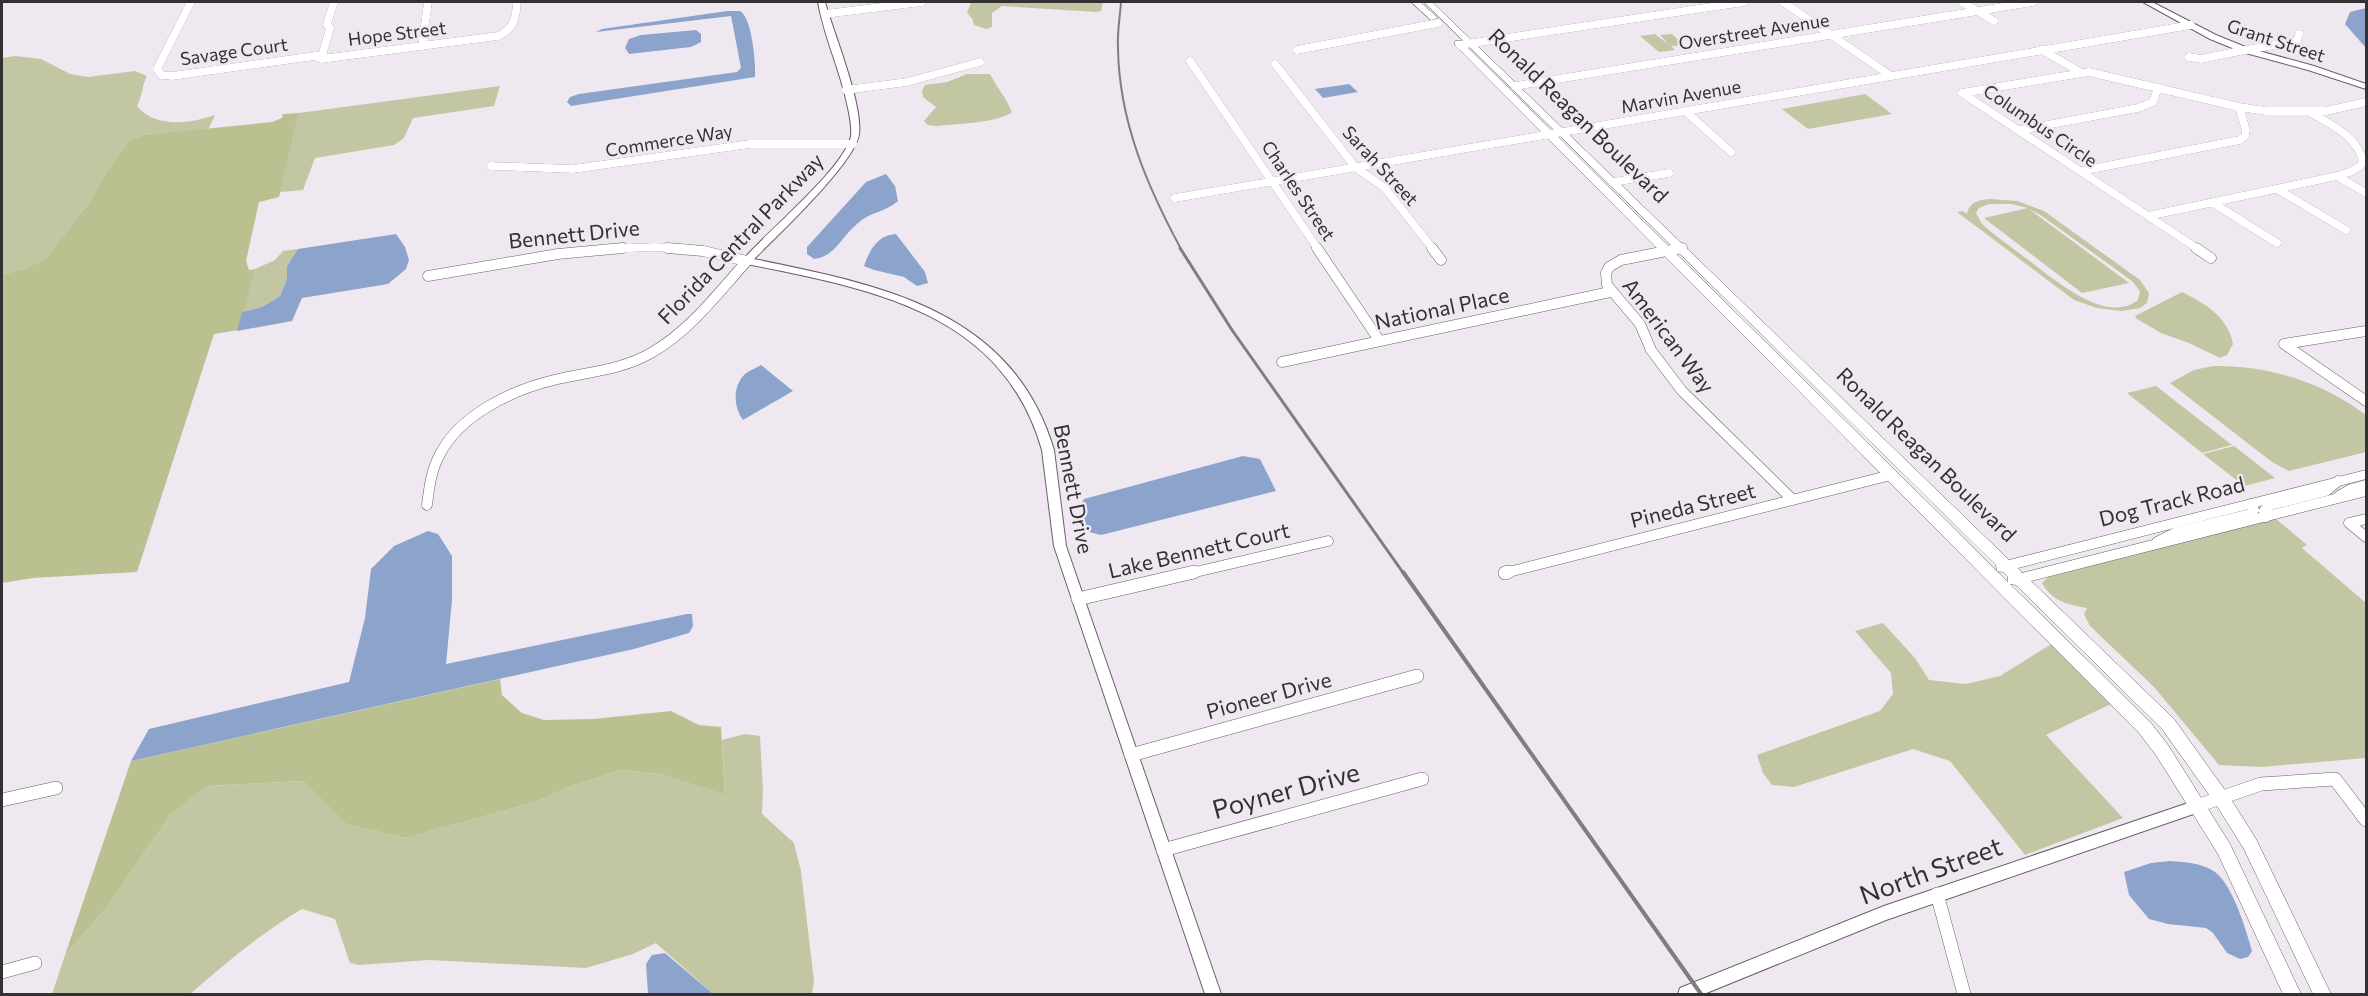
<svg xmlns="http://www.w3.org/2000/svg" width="2368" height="996" viewBox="0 0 2368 996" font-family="Commissioner,sans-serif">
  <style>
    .green { fill: #c2c6a2; fill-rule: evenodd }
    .forest { fill: #bbc091 }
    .water { fill: #8ca4cb }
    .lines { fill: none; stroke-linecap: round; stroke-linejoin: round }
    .minor-far2-casing { stroke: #676067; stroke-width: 8 }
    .minor-far1-casing { stroke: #676067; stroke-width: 11 }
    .minor-casing { stroke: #676067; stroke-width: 14 }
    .tertiary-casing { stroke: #676067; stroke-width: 2 }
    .secondary-casing { stroke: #676067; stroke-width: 1 }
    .minor-far2 { stroke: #fff; stroke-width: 8 }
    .minor-far1 { stroke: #fff; stroke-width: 10 }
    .minor { stroke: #fff; stroke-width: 13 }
    .tertiary { fill: #fff; fill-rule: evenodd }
    .secondary { fill: #fff; fill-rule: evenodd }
    .rail-far2 { stroke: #817c82; stroke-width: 2 }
    .rail-far1 { stroke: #817c82; stroke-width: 3 }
    .rail { stroke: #817c82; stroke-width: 4 }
    .labels { text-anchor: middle; stroke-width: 4.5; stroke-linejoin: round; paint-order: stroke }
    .far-street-label { font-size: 18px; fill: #343135; stroke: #f0e8f1 }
    .street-label { font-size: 21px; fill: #343135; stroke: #f0e8f1 }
    .near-street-label { font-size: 26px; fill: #343135; stroke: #f0e8f1 }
  </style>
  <rect width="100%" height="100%" fill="#f0e8f1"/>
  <path class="green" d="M971,2L978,3L1103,2L1101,11L1096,12L1002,6L992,13V27L986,29L974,25L972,18L967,13Z
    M1655,34L1669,45L1660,35L1672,34L1684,45L1671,46L1675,50L1659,52L1640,36Z
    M15,56L41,59L70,74L88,77L135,71L147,76C142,85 143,94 137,106C154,128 190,124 215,115L208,130L144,135L130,140L108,169L89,203L45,259L23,269L2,275V58Z
    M967,74H990C997,88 1006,97 1012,112C998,123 955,124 936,126L928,125L924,121L936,107L923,97L922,91L925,85L947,82Z
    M500,86L494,106L413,118L404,138L394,145L315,158L303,190L280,192L299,113Z
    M1865,94L1892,114L1808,129L1782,109Z
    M1989,199L2017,201L2044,211L2140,280L2149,293L2147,303L2140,308L2121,311L2097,308L2074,300L1957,212L1963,211L1967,214C1969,202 1979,200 1989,199ZM1989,204H2011L2028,208L1984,218L2082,293L2129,283L2029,209L2042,216L2132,281L2140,291L2138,300C2105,326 2052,277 2027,259C2012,247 1996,237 1982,224L1976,213L1979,208Z
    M298,249L287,266V279L280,296L262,307L242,312L255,269L275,260L283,251Z
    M2182,292C2206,304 2228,317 2233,344L2227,355L2220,358L2189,343L2161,333L2137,319L2135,316Z
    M2213,366C2268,365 2322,382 2366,415V452L2289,471L2272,462L2170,383L2194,370Z
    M2156,386L2232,445L2202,453L2127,393Z
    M2234,446L2275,478L2244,486L2203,454Z
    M2275,518L2307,545L2302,548L2366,603V758L2261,767L2219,765L2154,687L2090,626L2084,614L2087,608C2068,605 2052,601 2042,583L2048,577Z
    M1883,623L1915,658L1929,680L1966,684L2000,676L2053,643L2113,703L2046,735L2123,818L2025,855L1950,761L1913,749L1794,787L1772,785L1763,773L1757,755L1880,711L1893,694L1891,673L1855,631Z
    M745,734L760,736L763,789L762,814L794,843L801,871L814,981L812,994H713L656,943L633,954L586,968L429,960L359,965L350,963L335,919L302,909C261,933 226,963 190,994H52L65,955L108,906L170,815L207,786L303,781L346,824L405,838L535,802L574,785L621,770L660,774L725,795L722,740Z"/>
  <path class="forest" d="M299,113L279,197L259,202L246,261L249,270L255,269L238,330L214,334L137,572L33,578L2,583V275L23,269L45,259L89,203L108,169L130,140L144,135L272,122L282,118L283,114Z
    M500,679L502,695L522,713L544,720L593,719L671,711L699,725L721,727L725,795L660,774L621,770L574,785L535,802L405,838L346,824L303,781L207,786L170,815L108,906L65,955L131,761Z"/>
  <path class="water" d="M2366,8V48L2345,24L2350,12Z
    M727,11H740C752,17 756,64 755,77L571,106L567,102L570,97L579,94L737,72L741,68L731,16L596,32L602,29Z
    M696,30L701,34V42L691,47L629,54L625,48L629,39L641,35Z
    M1349,84L1358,92L1323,98L1315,89Z
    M886,174L895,186L898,201C886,212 869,212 857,224C841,237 836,256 814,259L807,254V247L866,182Z
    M396,234L405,247L409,260L406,269L388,284L302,298L292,321L237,331L242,312L262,307L280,296L287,279V266L298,249Z
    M896,234L925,272L928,283L917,286L904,277L874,270L864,266C870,249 878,235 896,234Z
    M761,365L793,391L743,420C734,408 732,388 744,375C748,371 756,368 761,365Z
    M1243,456L1260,459L1276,491L1101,535L1089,532L1080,506L1084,499Z
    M428,531L438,534L452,556V600L446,664L687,614H692L693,626L689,633L634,649L131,761L149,729L349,682L365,618L371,569L394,546Z
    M2170,861C2184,862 2200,863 2212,870C2232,881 2246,930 2252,951L2248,957L2240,959L2227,953L2213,933L2206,928L2168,924L2149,919L2129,895L2124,872L2151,863Z
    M665,953L713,994H648L646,964L652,955Z"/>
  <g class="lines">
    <defs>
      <path id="minor-far2" d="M191,2L157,69L161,75L172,76L322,55
        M334,2L327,24L330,28L321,59L498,36C514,29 516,18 517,2
        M1783,2L1891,76
        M1962,2L1994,21
        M825,14L922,2
        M1460,45L1744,2
        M422,46L428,2
        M1297,50L1438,23
        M2042,50L2080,72
        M2246,50L2297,41L2299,34
        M2189,57L2201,59L2245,50
        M1190,61L1318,249
        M1275,64L1356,168L1385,188L1433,249
        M1515,86L2033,2
        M846,90L907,82L980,62
        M1685,111L1731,152
        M2020,130L2138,108L2153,102L2158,87
        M491,166L573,169L750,144H853
        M2081,171L2240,140L2245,136L2246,130L2239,107
        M2337,176L2366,193
        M1613,182L1669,173
        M2277,189L2346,230
        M1175,198L2191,25
        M2213,203L2277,243
        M2148,216L2337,176L2350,172L2360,166L2363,161C2356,135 2331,125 2310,112
        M603,249L655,247L692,249
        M1675,249L1682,248
        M2198,249L1962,93L2089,72L2239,107L2266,111H2326L2366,102"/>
      <path id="minor-far1" d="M667,248L703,251L747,261
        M1317,248L1379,340
        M1432,248L1441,260
        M1682,248L1621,260L1609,267L1606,273L1607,285L1640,324L1651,350L1682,391L1793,500
        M2196,248L2211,258
        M428,276L558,254L623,248
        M2366,331L2284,344L2366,401
        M1282,362L1610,292
        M2339,496L2351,489L2366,485
        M427,505C429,489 431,471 439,456C459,415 512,390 554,380C587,372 622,370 651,353C690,331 718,293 747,261
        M2266,517L2264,511L2270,505L2326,491L2338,481
        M2366,519L2349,523L2366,537
        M2157,542L2177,532L2250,514L2254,510L2251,504
        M1505,573L1891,475
        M1187,574L1328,541"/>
      <path id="minor" d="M1505,573L1508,572
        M1078,599L1194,572
        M1131,755L1417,676
        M2,800L56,788
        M2197,806L2261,784L2335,779L2366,820
        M1163,850L1422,779
        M1937,894L1964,994
        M2,972L35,963"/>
      <path id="tertiary" d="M818,2H825C834,34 863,104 859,134C856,162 776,237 754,259C880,285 1012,309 1054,450L1066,546L1221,994H1205L1054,546L1042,450C1002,311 870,289 747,264L742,261C765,233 845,168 851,136C852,127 850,117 848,108C841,72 824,37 818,2Z
        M2143,2H2152L2216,35L2248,48L2314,66L2366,84V89L2308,70L2242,52L2210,39Z
        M2197,800L2202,801L2204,806L2202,811L1886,920L1704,994H1678L1680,988L1884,906Z"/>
      <path id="secondary" d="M1411,2H1420L1438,18L1431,20Z
        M1424,2H1432L2009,560L2366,470V479L2018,568L2022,573L2366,486V496L2031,581L2174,719L2227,793L2256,839L2331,994H2313L2244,849L2215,803L2162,729L2016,585L2010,584L2151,723L2168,745L2230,844L2301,994H2283L2218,854L2156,755L2139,733L1455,45V41H1461L2008,582V577L2003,572L1997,571L1996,565Z"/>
    </defs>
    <use href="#minor-far2" class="minor-far2-casing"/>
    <use href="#minor-far1" class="minor-far1-casing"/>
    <use href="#minor" class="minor-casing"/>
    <use href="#tertiary" class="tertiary-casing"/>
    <use href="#secondary" class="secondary-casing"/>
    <use href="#minor-far2" class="minor-far2"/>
    <use href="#minor-far1" class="minor-far1"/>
    <use href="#minor" class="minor"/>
    <use href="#tertiary" class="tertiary"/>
    <use href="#secondary" class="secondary"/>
    <path class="rail-far2" d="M1121,2C1120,17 1117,33 1118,48C1119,121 1147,186 1181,249"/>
    <path class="rail-far1" d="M1180,248L1232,330L1404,574"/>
    <path class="rail" d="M1403,572L1701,994"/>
  </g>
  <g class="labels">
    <g class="far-street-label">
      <text transform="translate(1754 32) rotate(-9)" y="6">Overstreet Avenue</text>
      <text transform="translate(397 34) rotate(-7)" y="6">Hope Street</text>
      <text transform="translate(2276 41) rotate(18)" y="6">Grant Street</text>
      <text transform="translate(234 52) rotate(-8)" y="6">Savage Court</text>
      <text transform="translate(1681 97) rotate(-10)" y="6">Marvin Avenue</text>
      <text transform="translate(2040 126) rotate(34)" y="6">Columbus Circle</text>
      <text transform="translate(669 141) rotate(-9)" y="6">Commerce Way</text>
      <text transform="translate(1380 166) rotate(47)" y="6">Sarah Street</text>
      <text transform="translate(1298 191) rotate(56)" y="6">Charles Street</text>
    </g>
    <g class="street-label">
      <text transform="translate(1578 116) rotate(44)" y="7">Ronald Reagan Boulevard</text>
      <text transform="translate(574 235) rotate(-6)" y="7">Bennett Drive</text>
      <text transform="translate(741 239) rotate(-46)" y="7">Florida Central Parkway</text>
      <text transform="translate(1442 309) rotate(-12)" y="7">National Place</text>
      <text transform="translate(1668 336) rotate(53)" y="7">American Way</text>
      <text transform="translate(1926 455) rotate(44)" y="7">Ronald Reagan Boulevard</text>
      <text transform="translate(1073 489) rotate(79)" y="7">Bennett Drive</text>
      <text transform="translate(2172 502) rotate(-14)" y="7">Dog Track Road</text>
      <text transform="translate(1693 506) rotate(-14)" y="7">Pineda Street</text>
      <text transform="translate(1199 551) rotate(-13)" y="7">Lake Bennett Court</text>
      <text transform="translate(1269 696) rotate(-15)" y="7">Pioneer Drive</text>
    </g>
    <g class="near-street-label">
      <text transform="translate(1286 791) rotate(-15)" y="9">Poyner Drive</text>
      <text transform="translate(1931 871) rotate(-20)" y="9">North Street</text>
    </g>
  </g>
  <rect width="2368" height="996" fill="none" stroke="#343135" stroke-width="6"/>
</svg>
